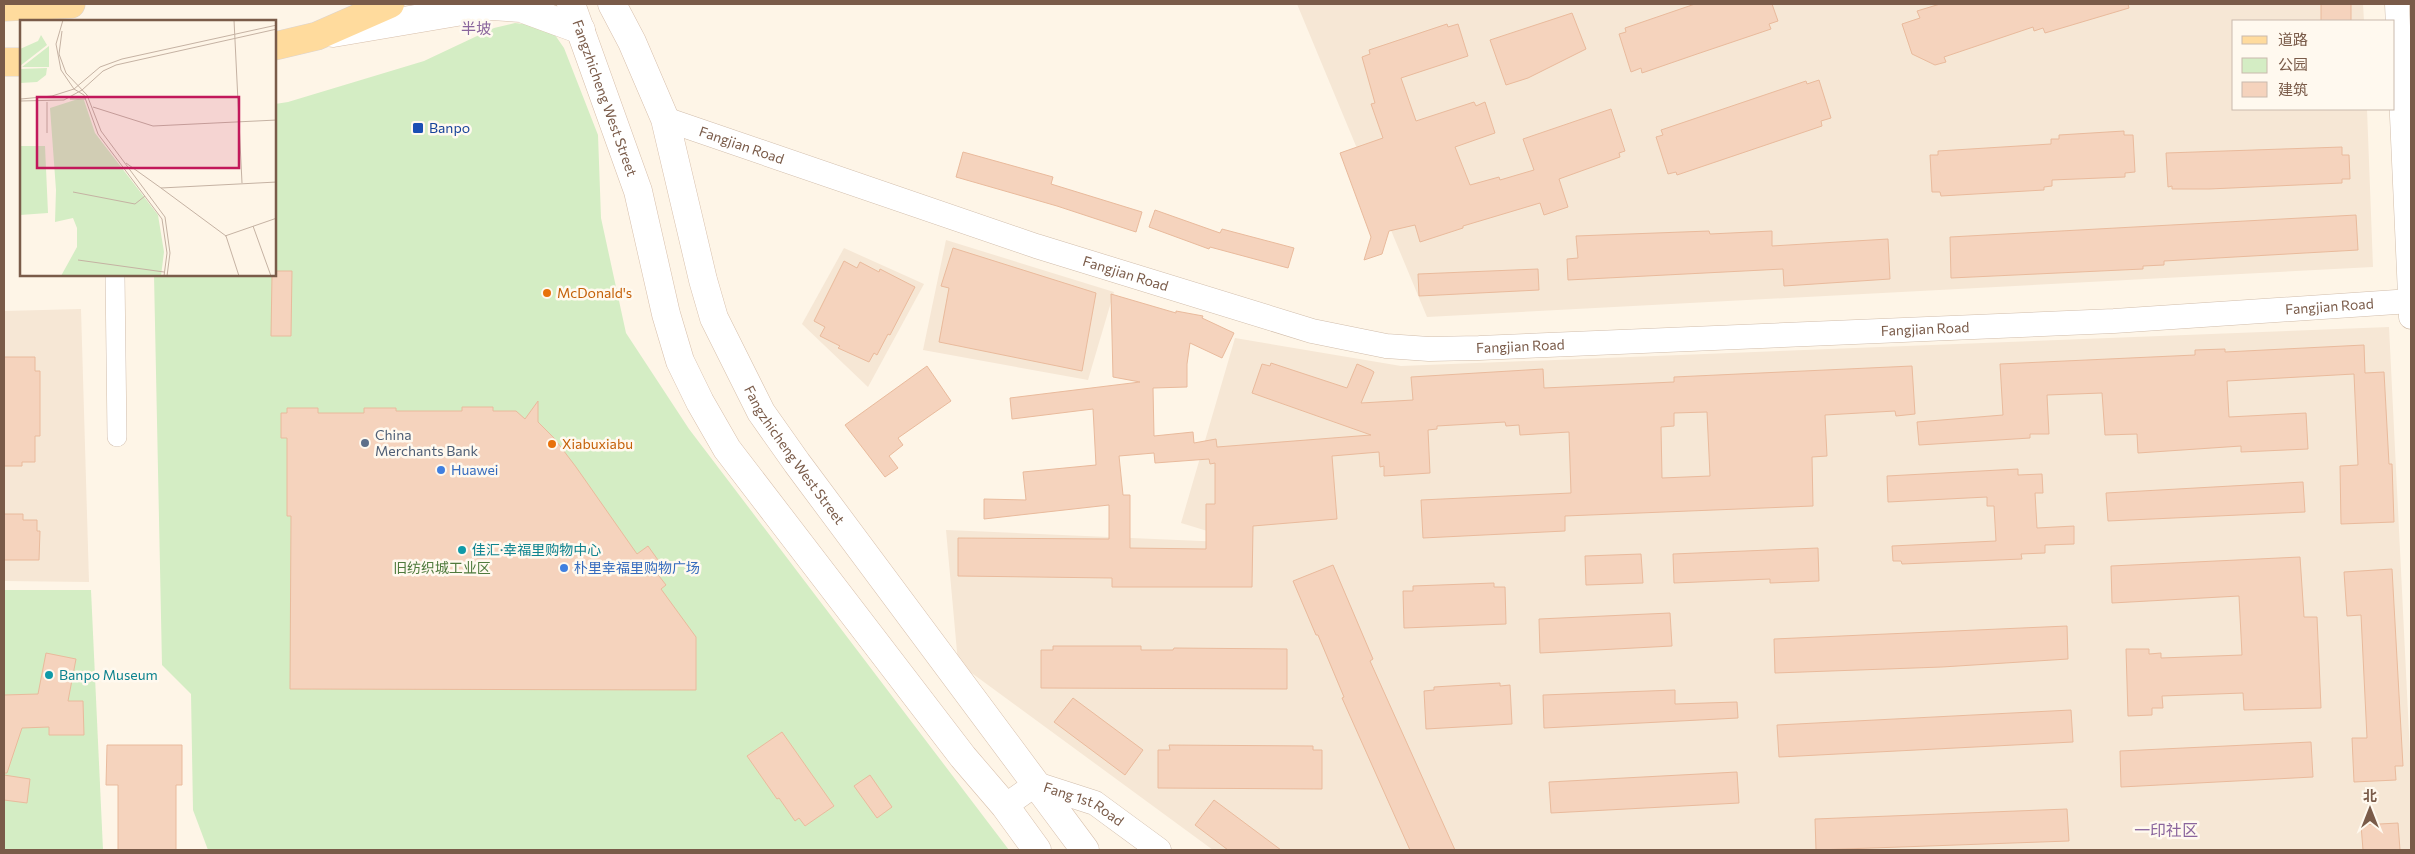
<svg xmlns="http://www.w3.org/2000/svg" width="2415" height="854" font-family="Commissioner,'Noto Sans SC',sans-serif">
<rect width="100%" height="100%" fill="#fef5e7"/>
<!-- residential -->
<g fill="#f6e7d5">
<path d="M 1297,4 L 2363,4 L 2364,21 L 2234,21 L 2234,109 L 2367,109 L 2373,267 L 1427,317 Z"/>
<path d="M 946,240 L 1114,292 L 1088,380 L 923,350 Z"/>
<path d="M 844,248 L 924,284 L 868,387 L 802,324 Z"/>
<path d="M 81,309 L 89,582 L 4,581 L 4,311 Z"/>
<path d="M 2389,327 L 2411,774 L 2411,850 L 1213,850 L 958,663 L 946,530 L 1247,543 L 1181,523 L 1235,338 L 1401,366 Z"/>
</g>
<!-- green -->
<g fill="#d4edc4">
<path d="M 515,23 L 532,25 L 555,35 L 564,48 L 598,135 L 601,218 L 626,333 L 689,429 L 1009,850 L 208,850 L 193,810 L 191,694 L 162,665 L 154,275 L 275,275 L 275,104 L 288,102 L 424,61 L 494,28 Z"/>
<path d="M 4,590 L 91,590 L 103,850 L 4,850 Z"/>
</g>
<!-- building -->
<g fill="#f5d3bd" stroke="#e9ba9c" fill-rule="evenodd">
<path d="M 1695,4 L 1772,4 L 1778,21 L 1769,24 L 1771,29 L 1697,54 L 1642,73 L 1641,68 L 1631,72 L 1619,34 L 1626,32 L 1625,28 Z"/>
<path d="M 1940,4 L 2128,4 L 2129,8 L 2045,33 L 2043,28 L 2034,31 L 2033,27 L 1944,57 L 1946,62 L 1935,65 L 1912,54 L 1902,24 L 1920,18 L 1917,11 Z"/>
<rect x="2321" y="4" width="30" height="17"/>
<path d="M 1572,13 L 1586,49 L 1528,78 L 1506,85 L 1490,40 Z"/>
<path d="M 1447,24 L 1448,27 L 1458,24 L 1468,56 L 1401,78 L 1416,121 L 1474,102 L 1476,106 L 1485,102 L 1495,133 L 1455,147 L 1470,185 L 1499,177 L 1500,180 L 1534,170 L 1523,139 L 1611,109 L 1625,151 L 1619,153 L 1620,157 L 1559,179 L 1568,207 L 1544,215 L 1540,203 L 1463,226 L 1463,228 L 1420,242 L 1415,225 L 1389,231 L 1382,254 L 1364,260 L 1371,237 L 1340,153 L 1383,138 L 1371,104 L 1375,103 L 1362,57 L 1370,54 L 1369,50 Z"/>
<path d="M 1819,80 L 1831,118 L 1821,121 L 1822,126 L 1677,175 L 1676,172 L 1668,174 L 1656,137 L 1663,135 L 1661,130 L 1806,81 L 1807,84 Z"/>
<path d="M 2124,131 L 2124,135 L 2133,135 L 2135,172 L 2125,173 L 2125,177 L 2052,180 L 2052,186 L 2044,187 L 2044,190 L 1941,196 L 1940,192 L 1932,192 L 1930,155 L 1938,155 L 1938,151 L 2051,144 L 2051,139 L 2059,139 L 2059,135 Z"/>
<path d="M 2342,147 L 2342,155 L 2349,155 L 2350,179 L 2342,179 L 2342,183 L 2209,189 L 2172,189 L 2172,186 L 2168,187 L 2166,153 Z"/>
<path d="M 963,152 L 1053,177 L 1051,184 L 1142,212 L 1136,232 L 1057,206 L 956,177 Z"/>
<path d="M 1155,210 L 1220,233 L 1222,229 L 1294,248 L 1288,268 L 1210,247 L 1209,249 L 1149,227 Z"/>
<path d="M 2356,215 L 2358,250 L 2164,261 L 2164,265 L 2143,266 L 2143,269 L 1951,278 L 1950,237 Z"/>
<path d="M 1709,231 L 1710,234 L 1772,231 L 1772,246 L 1888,239 L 1890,279 L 1784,286 L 1783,269 L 1568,280 L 1567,259 L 1578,258 L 1576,236 Z"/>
<path d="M 953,248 L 1096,293 L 1082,371 L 939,342 L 949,288 L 941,286 Z"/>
<path d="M 844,261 L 857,268 L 860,262 L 879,272 L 880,269 L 915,287 L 890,335 L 888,334 L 877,355 L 874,353 L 869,362 L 838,348 L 840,346 L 820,336 L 825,327 L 814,321 Z"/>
<path d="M 1538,269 L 1539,290 L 1419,296 L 1418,274 Z"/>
<path d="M 275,271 L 292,271 L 291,336 L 271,336 L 272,275 L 275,275 Z"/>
<path d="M 1111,294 L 1176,313 L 1176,311 L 1203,316 L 1202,318 L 1234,333 L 1222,358 L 1190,343 L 1187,364 L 1187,387 L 1153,388 L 1154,436 L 1193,432 L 1194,443 L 1216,439 L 1217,447 L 1371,435 L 1252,393 L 1262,364 L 1270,366 L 1271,363 L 1347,388 L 1357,364 L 1371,370 L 1374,372 L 1361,403 L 1413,400 L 1411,377 L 1543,369 L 1544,388 L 1674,382 L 1674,377 L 1912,366 L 1915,414 L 1896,416 L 1895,411 L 1825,415 L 1827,456 L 1812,457 L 1813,506 L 1565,516 L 1565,531 L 1423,538 L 1421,500 L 1571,493 L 1569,432 L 1520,435 L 1519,425 L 1506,426 L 1505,422 L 1437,426 L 1437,429 L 1428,430 L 1430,473 L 1384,476 L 1384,466 L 1380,467 L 1379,452 L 1332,456 L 1337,519 L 1253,526 L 1252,587 L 1112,587 L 1112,578 L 958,576 L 958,538 L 1109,539 L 1109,505 L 984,519 L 984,499 L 1026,500 L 1023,472 L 1096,465 L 1093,409 L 1012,419 L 1010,398 L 1140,382 L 1113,377 ZM 1707,412 L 1710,476 L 1662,478 L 1661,427 L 1674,426 L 1674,413 ZM 1154,453 L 1155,463 L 1209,459 L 1210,464 L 1215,463 L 1215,504 L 1206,504 L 1206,549 L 1130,548 L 1130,495 L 1123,495 L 1119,456 Z"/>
<path d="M 2364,345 L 2365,373 L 2384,372 L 2389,464 L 2392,464 L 2394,522 L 2341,524 L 2340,466 L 2358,465 L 2354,374 L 2227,381 L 2229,417 L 2306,413 L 2308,449 L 2241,452 L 2241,446 L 2138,453 L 2137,434 L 2105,435 L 2102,393 L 2047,395 L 2049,434 L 2030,434 L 2030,438 L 1919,445 L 1917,422 L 2003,415 L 2000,364 L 2195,355 L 2195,350 L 2225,349 L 2225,352 Z"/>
<path d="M 4,357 L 35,357 L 35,371 L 40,371 L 40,436 L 35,436 L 35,462 L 22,462 L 22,466 L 4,466 Z"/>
<path d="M 927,366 L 951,401 L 898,438 L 903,445 L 889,456 L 898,468 L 885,477 L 845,425 Z"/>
<path d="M 538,401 L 538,422 L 554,438 L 576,467 L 637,554 L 648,546 L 663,567 L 656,572 L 666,585 L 661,589 L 696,637 L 696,690 L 290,689 L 291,516 L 287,516 L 287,438 L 281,438 L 281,413 L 287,413 L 287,408 L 318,408 L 318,413 L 364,413 L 364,408 L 396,408 L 396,411 L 462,411 L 462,407 L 493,407 L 493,411 L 516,411 L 525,419 Z"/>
<path d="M 2018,469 L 2018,475 L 2042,474 L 2043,493 L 2035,493 L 2037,528 L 2074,526 L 2074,544 L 2045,545 L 2045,553 L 2021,554 L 2022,559 L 1902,564 L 1901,561 L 1893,561 L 1892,546 L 1996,541 L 1994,506 L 1987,506 L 1987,497 L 1888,502 L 1887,476 Z"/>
<path d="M 2303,482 L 2305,512 L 2108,521 L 2106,493 Z"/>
<path d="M 4,514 L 23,514 L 23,520 L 37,520 L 37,531 L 40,531 L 39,560 L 4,560 Z"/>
<path d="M 1818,548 L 1819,581 L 1770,583 L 1770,579 L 1674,583 L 1673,554 Z"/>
<path d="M 1641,554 L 1643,583 L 1586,585 L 1585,556 Z"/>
<path d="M 2300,557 L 2304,617 L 2317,617 L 2321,708 L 2244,710 L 2243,693 L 2162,696 L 2163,708 L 2152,708 L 2152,715 L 2128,716 L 2126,649 L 2149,649 L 2149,654 L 2161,653 L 2161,658 L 2242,655 L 2239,596 L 2112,603 L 2111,566 Z"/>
<path d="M 1333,565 L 1373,659 L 1370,661 L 1455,850 L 1410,850 L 1342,698 L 1344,697 L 1318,635 L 1316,635 L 1293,581 Z"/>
<path d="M 2392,569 L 2403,766 L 2395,766 L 2396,780 L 2354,782 L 2352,738 L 2367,738 L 2361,615 L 2347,616 L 2344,572 Z"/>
<path d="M 1494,583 L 1494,587 L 1505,587 L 1506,624 L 1404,628 L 1403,591 L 1413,591 L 1413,586 Z"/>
<path d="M 1670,613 L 1672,646 L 1540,653 L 1539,619 Z"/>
<path d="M 2067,626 L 2068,659 L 1942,667 L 1775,673 L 1774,639 Z"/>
<path d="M 1053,646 L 1141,646 L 1141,650 L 1173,650 L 1174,648 L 1287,649 L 1287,689 L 1041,688 L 1041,650 L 1053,650 Z"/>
<path d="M 46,653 L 76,659 L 68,701 L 83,701 L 84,735 L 49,735 L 49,727 L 22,728 L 7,773 L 4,773 L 4,695 L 38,694 Z"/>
<path d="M 1500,683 L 1500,686 L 1510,685 L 1512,724 L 1426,729 L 1424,691 L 1434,690 L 1434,687 Z"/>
<path d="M 1675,690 L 1675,704 L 1737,702 L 1738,718 L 1544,728 L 1543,695 Z"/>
<path d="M 1073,698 L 1143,750 L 1125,775 L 1054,722 Z"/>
<path d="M 2071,710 L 2073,742 L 1779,757 L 1777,725 Z"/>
<path d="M 782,732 L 834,806 L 805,826 L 799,818 L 795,821 L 779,798 L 777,799 L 747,756 Z"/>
<path d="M 2311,742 L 2313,777 L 2121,787 L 2120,751 Z"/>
<path d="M 107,745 L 182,745 L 182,785 L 176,785 L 176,850 L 118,850 L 118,785 L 106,785 Z"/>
<path d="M 1169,745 L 1313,746 L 1313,750 L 1322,750 L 1322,789 L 1158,788 L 1158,750 L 1170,750 Z"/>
<path d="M 1737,772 L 1739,803 L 1551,813 L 1549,782 Z"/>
<path d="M 4,775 L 30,779 L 27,803 L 4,800 Z"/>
<path d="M 870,775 L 892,807 L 877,818 L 854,786 Z"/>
<path d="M 1214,800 L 1281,850 L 1228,850 L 1195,825 Z"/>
<path d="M 2067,809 L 2069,841 L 1816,850 L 1815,819 Z"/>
<path d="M 2398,823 L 2400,850 L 2363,850 L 2361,825 Z"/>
</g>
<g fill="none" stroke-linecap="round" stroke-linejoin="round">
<defs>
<path id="minor" d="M 115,275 L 117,437"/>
<g id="tertiary">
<path d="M 2397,4 L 2411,317"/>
<path id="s1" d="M 665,119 L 1036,246 L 1312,331 L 1386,346 L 1429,349 L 1479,348 L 2114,321 L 2411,301"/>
<path id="s2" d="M 1005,806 L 1036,784 L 1095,803 L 1159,850"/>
</g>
<g id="secondary">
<path id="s3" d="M 571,4 L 638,191 L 666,314 L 680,361 L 700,402 L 727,449 L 963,757 L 1005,806 L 1037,850"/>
<path id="s4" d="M 612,4 L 632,42 L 665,119 L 703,280 L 714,318 L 761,412 L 797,463 L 1085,850"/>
<path d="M 333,33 L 492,6 L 521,8 L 581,30"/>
</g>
<g id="primary">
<path d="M 4,7 L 71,4"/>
<path d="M 275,46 L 317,36 L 390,4"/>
<path d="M 4,62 L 21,62"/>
</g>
</defs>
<!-- minor casing -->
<use href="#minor" stroke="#d1bdab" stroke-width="20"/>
<!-- tertiary casing -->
<use href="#tertiary" stroke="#d1bdab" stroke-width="25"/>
<!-- secondary casing -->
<use href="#secondary" stroke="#d7bfab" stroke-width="29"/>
<!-- primary casing -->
<use href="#primary" stroke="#dcd4d0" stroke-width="29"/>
<!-- minor -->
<use href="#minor" stroke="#fff" stroke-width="19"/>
<!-- tertiary -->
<use href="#tertiary" stroke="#fff" stroke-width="24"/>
<!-- secondary -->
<use href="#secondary" stroke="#fff" stroke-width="28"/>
<!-- primary -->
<use href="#primary" stroke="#ffdb9d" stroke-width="28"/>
</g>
<!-- markers -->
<rect fill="#1a4fb4" stroke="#fff9ef" stroke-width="2" x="412" y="122" width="12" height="12" rx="2.5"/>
<g fill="#e8710a" stroke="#fff9ef" stroke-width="2">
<circle cx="547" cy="293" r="5"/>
<circle cx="552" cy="444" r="5"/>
</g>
<circle fill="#5c6f8a" stroke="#fff9ef" stroke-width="2" cx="365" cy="443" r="5"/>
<g fill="#3f7fe0" stroke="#fff9ef" stroke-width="2">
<circle cx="441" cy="470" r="5"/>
<circle cx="564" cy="568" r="5"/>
</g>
<g fill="#0f9aa8" stroke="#fff9ef" stroke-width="2">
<circle cx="462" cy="550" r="5"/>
<circle cx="49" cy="675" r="5"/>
</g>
<g text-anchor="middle" stroke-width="5" stroke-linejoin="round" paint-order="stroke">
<!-- street labels -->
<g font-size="14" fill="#7a5b49" stroke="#fff9ef">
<text dy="5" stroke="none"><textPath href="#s3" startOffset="100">Fangzhicheng West Street</textPath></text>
<text dy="5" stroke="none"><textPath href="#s1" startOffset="81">Fangjian Road</textPath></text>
<text dy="5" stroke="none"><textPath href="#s1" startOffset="486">Fangjian Road</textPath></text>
<text dy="5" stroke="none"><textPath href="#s1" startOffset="1701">Fangjian Road</textPath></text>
<text dy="5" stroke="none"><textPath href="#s1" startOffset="1296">Fangjian Road</textPath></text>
<text dy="5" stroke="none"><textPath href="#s1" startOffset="891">Fangjian Road</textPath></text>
<text dy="5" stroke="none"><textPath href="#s4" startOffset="491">Fangzhicheng West Street</textPath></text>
<text dy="5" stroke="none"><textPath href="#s2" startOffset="90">Fang 1st Road</textPath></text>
</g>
<!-- transit labels -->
<g font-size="14" fill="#164399" stroke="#fff9ef" text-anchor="start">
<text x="429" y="133">Banpo</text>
</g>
<!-- food labels -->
<g font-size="14" fill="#c56008" stroke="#fff9ef" text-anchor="start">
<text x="557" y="298">McDonald's</text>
<text x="562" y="449">Xiabuxiabu</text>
</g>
<!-- service labels -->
<g font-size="14" fill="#4e5e75" stroke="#fff9ef" text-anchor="start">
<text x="375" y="440">China<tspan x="375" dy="16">Merchants Bank</tspan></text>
</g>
<!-- shop labels -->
<g font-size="14" fill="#366cbe" stroke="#fff9ef" text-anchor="start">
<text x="451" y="475">Huawei</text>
<text x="574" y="573">朴里幸福里购物广场</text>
</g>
<!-- culture labels -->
<g font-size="14" fill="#0d838f" stroke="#fff9ef" text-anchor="start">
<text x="472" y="555">佳汇·幸福里购物中心</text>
<text x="59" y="680">Banpo Museum</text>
</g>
<!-- park labels -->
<g font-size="14" fill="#4f7a3d" stroke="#fff9ef">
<text x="442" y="573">旧纺织城工业区</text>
</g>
<!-- neighbourhood labels -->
<g font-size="15" fill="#8a659d" stroke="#fff9ef">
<text x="476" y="34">半坡</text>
</g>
<!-- quarter labels -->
<g font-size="16" fill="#8a659d" stroke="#fff9ef">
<text x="2166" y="836">一印社区</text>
</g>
</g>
<!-- overview -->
<g transform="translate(20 20)">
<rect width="256" height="256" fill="#fef5e7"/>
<path d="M 21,15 L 27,25 L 0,46 L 0,29 L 18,21 ZM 29,26 L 29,47 L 2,47 ZM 27,48 L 26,55 L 17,62 L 0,63 L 0,49 ZM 58,79 L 64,80 L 75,113 L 138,195 L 144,232 L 141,256 L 41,256 L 57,227 L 57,208 L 53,198 L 35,202 L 36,170 L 30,88 ZM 0,126 L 25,126 L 28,193 L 0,195 Z" fill="#d4edc4"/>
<path fill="none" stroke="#c5b2a3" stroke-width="1" d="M 43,0 L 36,24 L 41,50 L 54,69 L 64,75 L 78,114 L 142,199 L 147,233 L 144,256M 214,0 L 222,163M 42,11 L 39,34 L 46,53 L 67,75 L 81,111 L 145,197 L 150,233 L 147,256M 1,79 L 32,76 L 54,69 L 80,47 L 102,39 L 257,5M 50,79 L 66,79M 0,81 L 44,80 L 62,70 L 83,51 L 96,45 L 257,9M 27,82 L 27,113M 73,87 L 133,106 L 257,100M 106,143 L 141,168 L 257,162M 141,168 L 206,216 L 219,256M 53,172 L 115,184 L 125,176M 233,206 L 251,256M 205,216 L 257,198M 58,240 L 144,252"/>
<path fill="#c2185b" fill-opacity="0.15" stroke="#c2185b" stroke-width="2.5" d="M 17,77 L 219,77 L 219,148 L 17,148 Z"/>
<rect width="256" height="256" fill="none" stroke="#7a5b49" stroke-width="2.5"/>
</g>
<!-- border -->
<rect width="2415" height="854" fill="none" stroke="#7a5b49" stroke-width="10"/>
<!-- legend -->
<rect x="2232" y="20" width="162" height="90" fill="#fff9ef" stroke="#cabaad"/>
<rect x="2242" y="36" width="25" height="8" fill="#ffdb9d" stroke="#cabaad"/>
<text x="2278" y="45" font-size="15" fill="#7a5b49">道路</text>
<rect x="2242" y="58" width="25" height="15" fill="#d4edc4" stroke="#cabaad"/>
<text x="2278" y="70" font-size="15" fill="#7a5b49">公园</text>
<rect x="2242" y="82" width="25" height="15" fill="#f5d3bd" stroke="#cabaad"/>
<text x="2278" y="95" font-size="15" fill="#7a5b49">建筑</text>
<!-- north arrow -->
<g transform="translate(2370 809)" stroke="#fff9ef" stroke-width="4" paint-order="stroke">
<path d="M0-4L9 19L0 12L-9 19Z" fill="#7a5b49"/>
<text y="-8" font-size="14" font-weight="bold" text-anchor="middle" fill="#7a5b49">北</text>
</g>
</svg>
